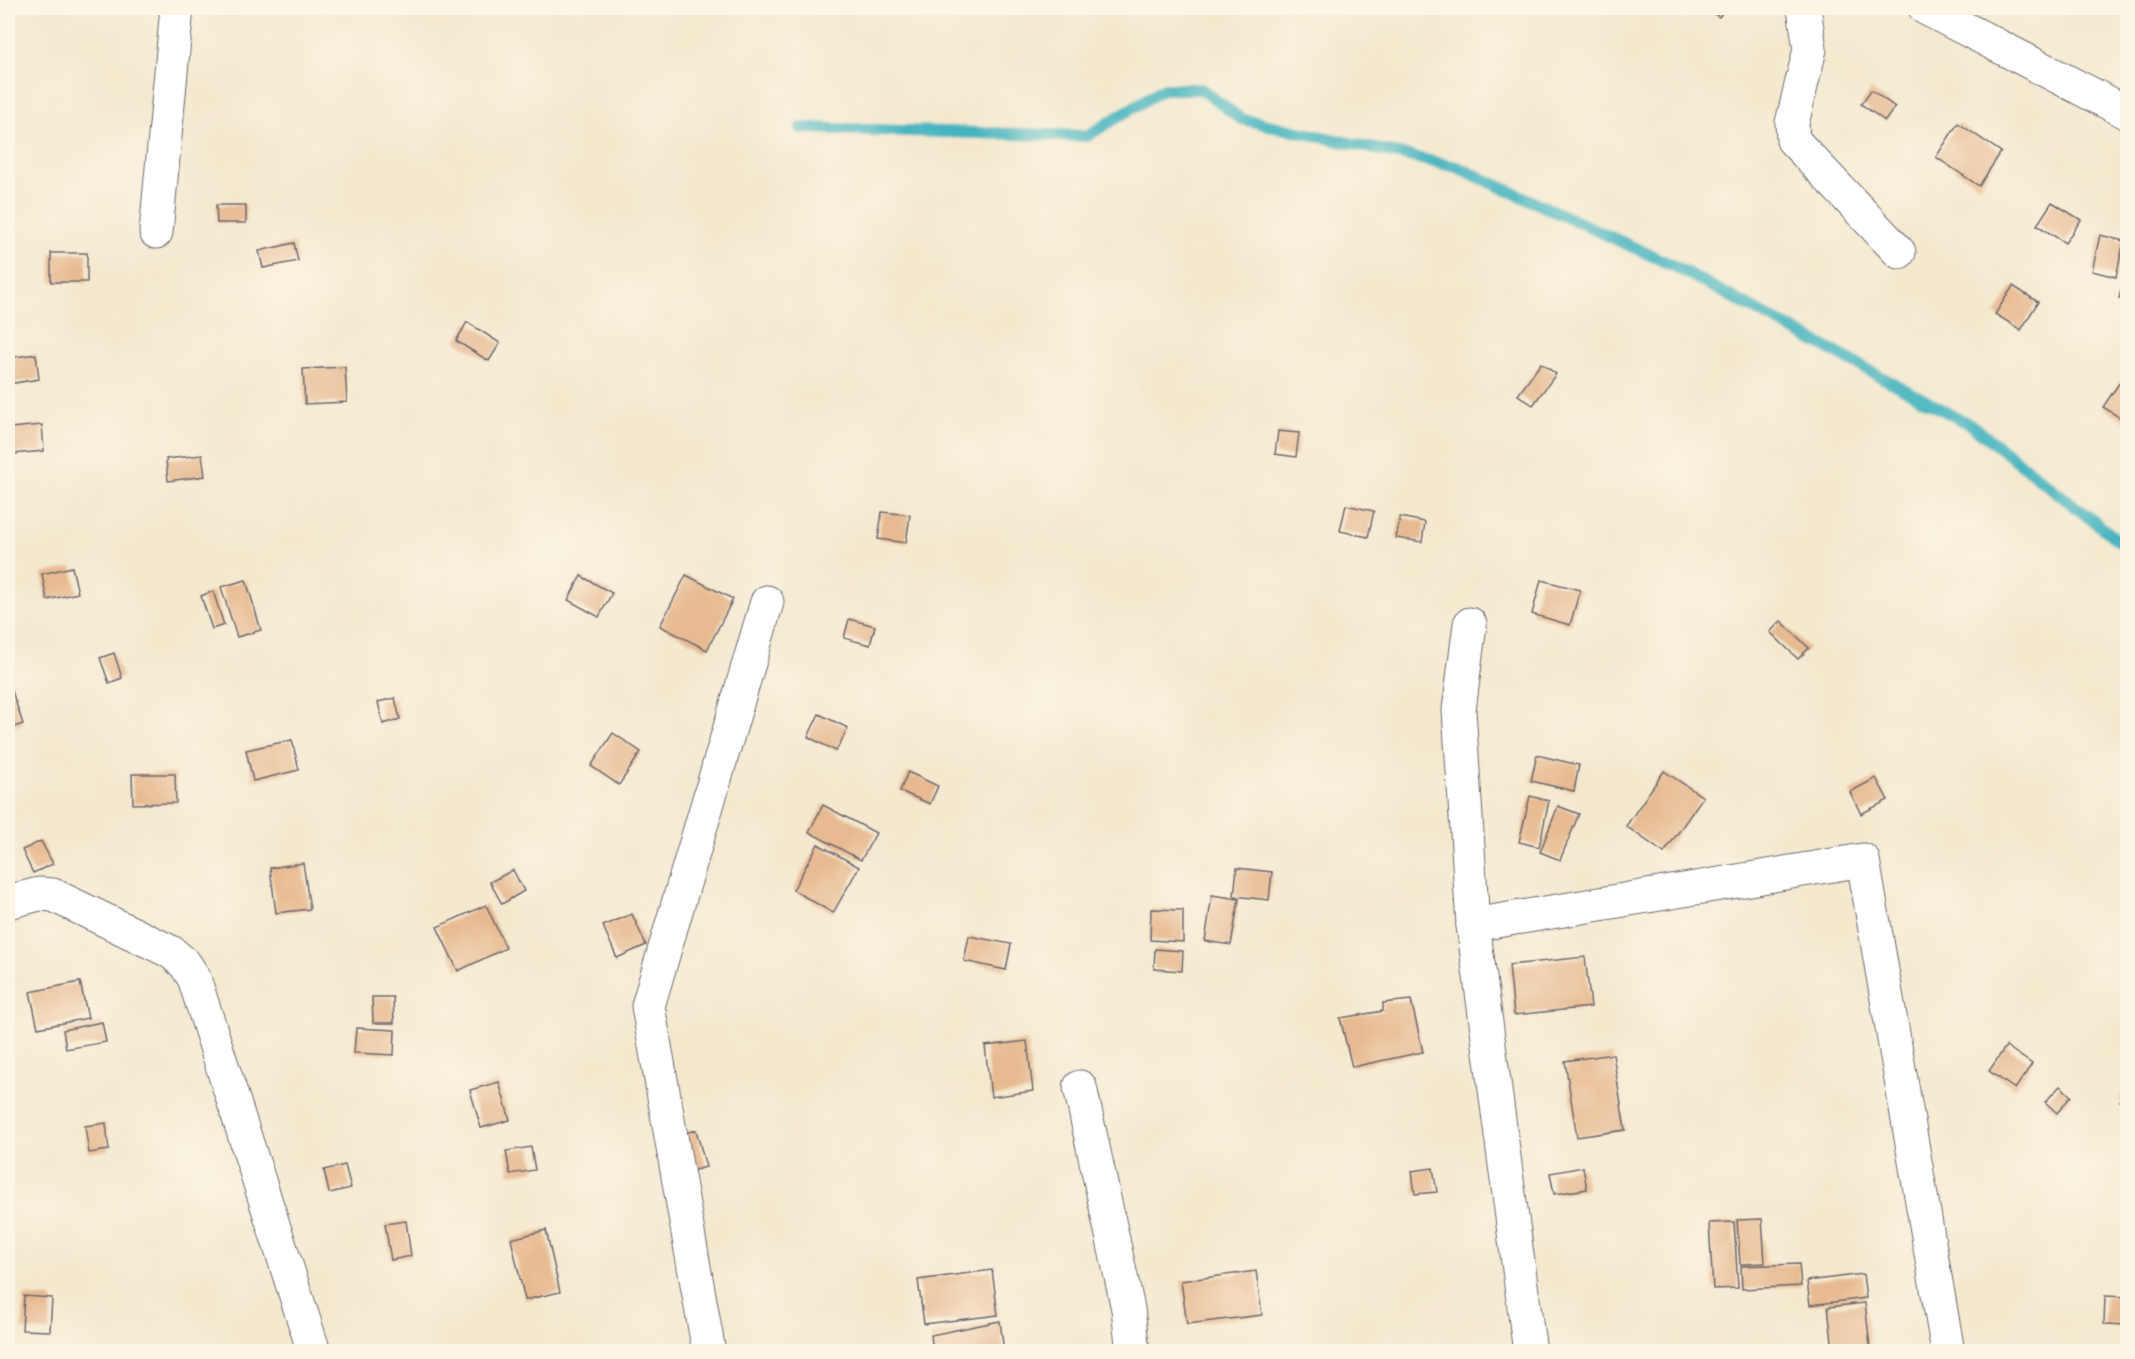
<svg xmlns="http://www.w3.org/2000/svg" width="2135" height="1359" font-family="'Shantell Sans',sans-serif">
<rect width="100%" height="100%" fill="#fcf5e5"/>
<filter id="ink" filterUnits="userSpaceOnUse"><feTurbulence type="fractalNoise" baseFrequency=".0167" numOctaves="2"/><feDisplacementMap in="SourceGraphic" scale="12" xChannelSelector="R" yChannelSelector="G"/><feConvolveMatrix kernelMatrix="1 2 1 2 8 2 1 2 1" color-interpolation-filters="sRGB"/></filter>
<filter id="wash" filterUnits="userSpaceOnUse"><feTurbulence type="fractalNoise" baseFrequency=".008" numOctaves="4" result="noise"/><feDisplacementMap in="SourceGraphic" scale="24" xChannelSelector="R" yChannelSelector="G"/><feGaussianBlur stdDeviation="1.35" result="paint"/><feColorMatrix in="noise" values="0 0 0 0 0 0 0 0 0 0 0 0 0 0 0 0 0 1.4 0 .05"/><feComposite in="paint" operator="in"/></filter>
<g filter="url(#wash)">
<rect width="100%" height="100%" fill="#f4e9cf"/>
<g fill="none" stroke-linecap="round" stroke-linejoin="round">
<!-- stream -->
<path stroke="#45b4bf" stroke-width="12" d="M 801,128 L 1087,136 L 1163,89 L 1201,89 L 1241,119 L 1457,167 L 1670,264 L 1971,425 L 2128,548"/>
</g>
<g id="blocks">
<!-- building -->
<g fill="#e7ba91">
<path d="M 1706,8 L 1726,8 L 1719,17 Z"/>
<path d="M 1871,90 L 1895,107 L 1885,121 L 1861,104 Z"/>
<path d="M 1958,123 L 2001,152 L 1979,186 L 1936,157 Z"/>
<path d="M 2052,202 L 2081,220 L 2065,243 L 2037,225 Z"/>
<path d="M 216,205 L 246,205 L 246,223 L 217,223 Z"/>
<path d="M 2100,235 L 2124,241 L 2116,277 L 2092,271 Z"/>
<path d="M 294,243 L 298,261 L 263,268 L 259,251 Z"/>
<rect x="51" y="253" width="36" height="29"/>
<path d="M 2127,269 L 2128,269 L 2128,301 L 2119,298 Z"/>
<path d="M 2013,286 L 2038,302 L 2021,330 L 1995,314 Z"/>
<path d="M 467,322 L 500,343 L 489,361 L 456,341 Z"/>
<path d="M 36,354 L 39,379 L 8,384 L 8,358 Z"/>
<path d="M 1541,363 L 1556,374 L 1533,405 L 1518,395 Z"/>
<path d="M 345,367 L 347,402 L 305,404 L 303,369 Z"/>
<path d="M 2128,370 L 2128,423 L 2103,407 Z"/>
<path d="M 42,425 L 44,451 L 13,454 L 10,428 Z"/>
<path d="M 1278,431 L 1299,433 L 1296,457 L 1275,454 Z"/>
<path d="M 202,455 L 205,476 L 168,481 L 166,459 Z"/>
<path d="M 1346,505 L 1374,511 L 1368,537 L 1340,531 Z"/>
<path d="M 882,512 L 910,515 L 906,543 L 878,539 Z"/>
<path d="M 1400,517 L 1425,522 L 1422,542 L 1396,538 Z"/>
<path d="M 72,567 L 78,593 L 47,600 L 42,574 Z"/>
<path d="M 686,575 L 733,599 L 707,650 L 660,626 Z"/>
<path d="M 581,576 L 612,593 L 599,617 L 568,600 Z"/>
<path d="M 246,580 L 261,630 L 237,637 L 221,587 Z"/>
<path d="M 1541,580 L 1580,590 L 1570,625 L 1532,614 Z"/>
<path d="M 213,591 L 224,625 L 212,629 L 201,596 Z"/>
<path d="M 849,619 L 875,626 L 870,645 L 844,638 Z"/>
<path d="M 1781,621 L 1809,648 L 1798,659 L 1770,632 Z"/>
<path d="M 114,653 L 122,678 L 109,683 L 100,658 Z"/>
<path d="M 11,688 L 23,724 L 8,729 L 8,689 Z"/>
<path d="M 395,698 L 400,719 L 383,724 L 378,702 Z"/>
<path d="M 819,714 L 848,728 L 836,751 L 808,737 Z"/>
<path d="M 613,733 L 641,752 L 619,785 L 591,766 Z"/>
<path d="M 292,740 L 299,770 L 253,781 L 246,750 Z"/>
<path d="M 1537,755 L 1579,765 L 1574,791 L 1531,781 Z"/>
<path d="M 1664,771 L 1703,797 L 1664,853 L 1626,826 Z"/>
<path d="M 908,772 L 938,786 L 930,804 L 900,791 Z"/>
<path d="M 132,774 L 175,774 L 176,803 L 133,804 Z"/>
<path d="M 1876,778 L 1888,800 L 1861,814 L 1850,792 Z"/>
<path d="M 1530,796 L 1549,801 L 1539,847 L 1519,842 Z"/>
<path d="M 823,805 L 876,833 L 861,860 L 809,832 Z"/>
<path d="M 1558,806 L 1579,814 L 1560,860 L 1540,852 Z"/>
<path d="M 41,841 L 53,864 L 33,873 L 22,850 Z"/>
<path d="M 818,844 L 859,867 L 833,913 L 793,890 Z"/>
<path d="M 303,863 L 310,909 L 276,913 L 270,868 Z"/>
<path d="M 1237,868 L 1272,872 L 1269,900 L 1234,896 Z"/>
<path d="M 513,870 L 524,891 L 502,904 L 490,882 Z"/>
<path d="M 1212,895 L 1239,899 L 1231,945 L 1205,941 Z"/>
<path d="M 486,905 L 506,948 L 458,971 L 437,927 Z"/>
<path d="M 1151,909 L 1183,910 L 1183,942 L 1150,940 Z"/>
<path d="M 632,914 L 646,945 L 617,958 L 603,926 Z"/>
<path d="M 969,936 L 1011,944 L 1006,970 L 964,961 Z"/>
<path d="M 1155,949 L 1183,951 L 1182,971 L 1154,969 Z"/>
<path d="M 1585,957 L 1591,1007 L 1514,1015 L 1509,965 Z"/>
<path d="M 80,982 L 88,1018 L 38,1028 L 30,992 Z"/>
<path d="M 372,997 L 393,997 L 394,1023 L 373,1023 Z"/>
<path d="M 1411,1000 L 1423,1052 L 1352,1067 L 1340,1018 L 1383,1011 L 1383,1003 Z"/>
<path d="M 102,1022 L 106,1042 L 66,1049 L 63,1030 Z"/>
<path d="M 356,1028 L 395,1030 L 394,1055 L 354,1053 Z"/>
<path d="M 1027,1041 L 1033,1091 L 991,1097 L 985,1046 Z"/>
<path d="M 2006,1046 L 2032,1064 L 2015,1089 L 1989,1071 Z"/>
<path d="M 1613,1054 L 1625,1130 L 1577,1137 L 1565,1061 Z"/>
<path d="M 2127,1079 L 2128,1079 L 2128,1103 L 2120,1101 Z"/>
<path d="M 499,1082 L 510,1120 L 481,1128 L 470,1090 Z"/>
<path d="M 2060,1086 L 2071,1096 L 2057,1113 L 2045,1102 Z"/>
<path d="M 106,1123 L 109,1150 L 89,1153 L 85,1126 Z"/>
<path d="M 696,1130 L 706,1167 L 691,1171 L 681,1134 Z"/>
<path d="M 531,1147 L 535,1170 L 510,1174 L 506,1151 Z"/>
<path d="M 345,1165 L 351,1188 L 329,1193 L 324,1170 Z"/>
<path d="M 1583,1167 L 1587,1189 L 1554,1194 L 1550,1173 Z"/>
<path d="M 1433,1168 L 1437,1192 L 1415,1194 L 1412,1171 Z"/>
<path d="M 1762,1219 L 1765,1263 L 1740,1264 L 1737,1220 Z"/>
<path d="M 406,1221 L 411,1256 L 391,1260 L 385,1224 Z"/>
<path d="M 1734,1222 L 1738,1288 L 1713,1289 L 1709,1223 Z"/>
<path d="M 546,1230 L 560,1292 L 525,1300 L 511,1239 Z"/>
<path d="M 1799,1264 L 1801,1286 L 1742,1289 L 1741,1266 Z"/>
<path d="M 992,1270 L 998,1315 L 924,1324 L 918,1280 Z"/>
<path d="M 1256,1271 L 1262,1315 L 1187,1324 L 1181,1281 Z"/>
<path d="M 1863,1274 L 1866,1298 L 1810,1305 L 1807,1281 Z"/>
<path d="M 24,1296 L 52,1298 L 50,1331 L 22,1330 Z"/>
<path d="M 2105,1296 L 2128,1297 L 2128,1325 L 2104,1324 Z"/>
<path d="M 1865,1303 L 1870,1346 L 1833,1350 L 1828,1307 Z"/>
<path d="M 1000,1321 L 1004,1352 L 933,1352 L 931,1335 Z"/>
<path d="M 177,1347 L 178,1352 L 156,1352 L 156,1350 Z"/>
</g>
</g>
</g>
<g filter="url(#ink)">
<use href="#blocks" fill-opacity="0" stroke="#6c686f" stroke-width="1.5"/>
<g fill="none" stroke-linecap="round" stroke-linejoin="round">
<defs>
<g id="street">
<path d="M 1804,8 L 1810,49 L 1792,123 L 1793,140 L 1899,252"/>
<path d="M 1925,8 L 2128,113"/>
<path d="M 156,232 L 177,8"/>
<path d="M 1470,624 L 1459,710 L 1473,925 L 1530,1352"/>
<path d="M 8,902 L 39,894 L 53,895 L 171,952 L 185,964 L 194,978 L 314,1352"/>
<path d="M 1473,925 L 1863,860 L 1948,1352"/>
<path d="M 1080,1087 L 1128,1309 L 1133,1352"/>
<path d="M 709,1352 L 648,1006 L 767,602"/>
</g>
</defs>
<!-- street casing -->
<use href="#street" stroke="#6c686f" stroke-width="35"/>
<!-- street -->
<use href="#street" stroke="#fff" stroke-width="33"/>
</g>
</g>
<!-- margin -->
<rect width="2135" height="1359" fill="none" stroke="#fcf5e5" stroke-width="30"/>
</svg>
